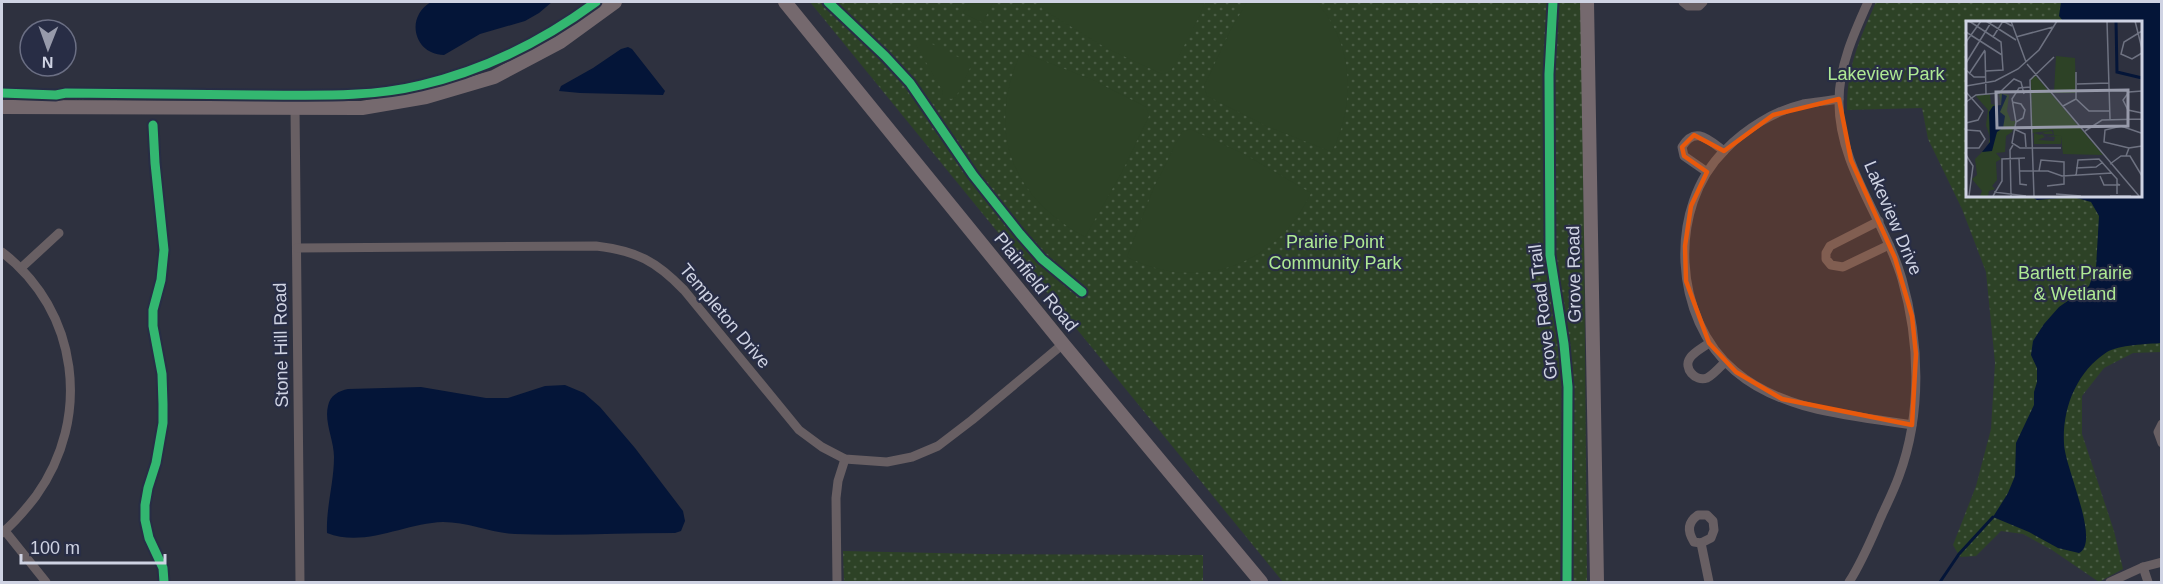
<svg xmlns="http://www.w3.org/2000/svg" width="2163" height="584" font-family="Helvetica,sans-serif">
<defs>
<pattern id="grass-tufts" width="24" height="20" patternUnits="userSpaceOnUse" patternTransform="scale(1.5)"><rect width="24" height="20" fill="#2d4226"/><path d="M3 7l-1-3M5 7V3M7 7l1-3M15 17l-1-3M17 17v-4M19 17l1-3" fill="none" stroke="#4a5c45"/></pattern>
<pattern id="park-dots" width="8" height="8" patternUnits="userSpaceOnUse" patternTransform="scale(1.5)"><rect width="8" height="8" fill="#2d4226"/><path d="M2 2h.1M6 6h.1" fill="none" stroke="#4a5c45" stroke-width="1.8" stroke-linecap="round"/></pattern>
</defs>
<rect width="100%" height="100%" fill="#2e313f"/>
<!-- grass -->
<path fill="url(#grass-tufts)" d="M 2,95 L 287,97 L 282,101 L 2,99 Z"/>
<!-- park -->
<g fill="url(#park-dots)" fill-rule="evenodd">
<path d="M 810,2 L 1582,2 L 1587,582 L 1283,582 Z"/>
<path d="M 1876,2 L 2161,2 L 2161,352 L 2133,353 L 2104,368 L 2082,396 L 2082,434 L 2114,531 L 2123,569 L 2099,582 L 2052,550 L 2023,534 L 2001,531 L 1976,556 L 1960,557 L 1953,545 L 1976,486 L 1991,429 L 1995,363 L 1986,272 L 1962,209 L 1928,139 L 1922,108 L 1847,110 C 1847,66 1859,41 1876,2 ZM 1968,22 L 2140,22 L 2140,195 L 1968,195 Z"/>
<path d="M 843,551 L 983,554 L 1203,555 L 1203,582 L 844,582 Z"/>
</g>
<!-- pitch -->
<g fill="#2d4226">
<path d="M 969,2 L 993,2 L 983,23 L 963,13 Z"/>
<path d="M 1045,2 L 1205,2 L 1199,17 L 1171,71 L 1162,74 L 1106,48 L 1042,9 Z"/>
<path d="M 1247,2 L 1316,2 C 1354,43 1356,103 1332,152 L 1266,126 L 1207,96 L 1204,86 L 1230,31 Z"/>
<path d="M 920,38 L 970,63 L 971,66 L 956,97 L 951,99 L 943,95 L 942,90 L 915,43 Z"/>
<path d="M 1021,52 L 1093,80 L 1146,107 L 1149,116 L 1122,172 L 1085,237 C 1010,196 986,130 1021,52 Z"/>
<path d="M 1190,129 L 1246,155 L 1311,193 C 1276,266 1199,293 1127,257 L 1154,187 L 1182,132 Z"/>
</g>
<!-- water -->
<g fill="#041538">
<path d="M 431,2 L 552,2 L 539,13 L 525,21 L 480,34 L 444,55 C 415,55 404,18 431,2 Z"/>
<path d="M 2061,2 L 2162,2 L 2161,343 C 2148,344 2118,345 2107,352 C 2076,372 2062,409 2064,444 C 2065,468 2101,542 2079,553 L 2058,548 L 2029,532 L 1993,517 L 2008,493 L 2015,476 L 2016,443 L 2034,405 L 2034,392 L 2037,382 L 2037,368 L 2031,355 L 2033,341 L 2044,324 L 2059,307 L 2089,286 L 2096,268 L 2099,216 L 2091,202 L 2073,197 L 2037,200 L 2029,195 L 2140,195 L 2140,22 L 2064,22 L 2059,16 Z"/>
<path d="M 628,47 L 632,49 L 665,91 L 663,95 L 580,93 L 559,91 L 561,86 L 593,68 L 621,49 Z"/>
<path d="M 565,385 L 584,393 L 600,407 L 635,448 L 683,511 L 685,521 L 681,531 L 675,533 C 622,533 568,536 515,534 C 491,533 468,522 443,522 C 405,523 365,548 327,533 C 326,507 334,483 334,457 C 334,440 324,422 328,406 C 330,395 339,391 348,389 L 421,387 L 486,398 L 508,398 L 545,386 Z"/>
</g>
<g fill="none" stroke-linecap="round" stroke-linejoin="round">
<!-- stream -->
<path stroke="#041538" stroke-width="3" d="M 1940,582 L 1959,554 L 1993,517"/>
<!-- street -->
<g stroke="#685f63" stroke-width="9">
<path d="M 1683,2 L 1688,6 L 1699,6 L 1703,2"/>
<path d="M 1839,99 C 1827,101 1814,102 1803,104 C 1774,111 1745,129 1725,150 C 1667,207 1673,319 1735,371 C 1783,412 1853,415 1912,425"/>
<path d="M 295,108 L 300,582"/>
<path d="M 1707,172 L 1684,156 L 1682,147 C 1695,125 1709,140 1724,151"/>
<path d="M 1879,221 L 1830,246 L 1826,253 L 1826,259 L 1831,265 L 1843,267 L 1889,245"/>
<path d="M 297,248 L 596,246 C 637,251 656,261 684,290 L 799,430 L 822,447 L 845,459 L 887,462 L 912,457 L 938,446 L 972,420 L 1063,344"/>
<path d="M 2,252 C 79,311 92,418 36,496 C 26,509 14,523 2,533"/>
<path d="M 21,268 L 59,233"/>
<path d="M 1709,343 C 1704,347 1694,352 1690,358 C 1683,368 1695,382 1707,378 C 1713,375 1720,367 1725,362"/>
<path d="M 2162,424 L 2158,432 L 2162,443"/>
<path d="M 1698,515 L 1707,515 L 1713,521 L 1714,530 L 1711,538 L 1701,543 L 1694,542 C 1687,531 1688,522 1698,515 Z"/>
<path d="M 5,531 L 46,582"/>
<path d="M 1701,543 L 1709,582"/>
<path d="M 2143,567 L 2148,582"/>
<path d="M 837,582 L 836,498 L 838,481 L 845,459"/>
<path d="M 1849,582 C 1862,562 1871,540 1881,517 C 1887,504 1894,490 1899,476 C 1922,414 1920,342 1902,279 C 1885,220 1838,165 1839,101 C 1839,66 1854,33 1868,2"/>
<path d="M 2110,582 L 2143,567 L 2162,562"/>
</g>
<!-- secondary -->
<g stroke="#75696e" stroke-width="14">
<path d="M 785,2 L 1063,344 L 1261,582"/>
<path d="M 1587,2 L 1597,582"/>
<path d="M 2,107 L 362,108 L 426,97 L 494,77 L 560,42 L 615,2"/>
</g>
<defs>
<g id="cycleway">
<path d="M 828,2 L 885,56 L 910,83 L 973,175 L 1020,234 L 1042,259 L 1082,292"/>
<path d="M 1553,2 L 1549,74 L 1550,255 L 1564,344 L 1568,387 L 1567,582"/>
<path d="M 2,93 L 56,95 L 66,93 C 130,94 194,94 258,95 C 312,95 368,98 421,85 C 486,70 543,41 596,2"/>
<path d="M 153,125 L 155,163 L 164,250 L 161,280 L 153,310 L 153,326 L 162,374 L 163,404 L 163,423 L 156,463 L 148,488 L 145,505 L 145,520 L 149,538 L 163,568 L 164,582"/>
</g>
</defs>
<!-- cycleway casing -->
<use href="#cycleway" stroke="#282d45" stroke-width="13"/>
<!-- cycleway -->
<use href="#cycleway" stroke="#33b770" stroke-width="9"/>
</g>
<!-- marked area -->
<path fill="#e8590c" fill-opacity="0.2" stroke="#e8590c" stroke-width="4.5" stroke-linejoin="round" d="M 1839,99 L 1851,160 L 1895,258 L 1912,316 L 1916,354 L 1912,425 L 1782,399 L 1736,372 L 1709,343 L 1686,281 L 1685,246 L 1691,206 L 1707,172 L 1684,156 L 1682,147 L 1694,135 L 1724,151 L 1773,115 Z"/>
<g text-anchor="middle" stroke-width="4.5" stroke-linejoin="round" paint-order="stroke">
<!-- park labels -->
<g font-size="18" fill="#aee994" stroke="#282d45">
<text x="1886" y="80">Lakeview Park</text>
<text x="1335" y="248">Prairie Point<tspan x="1335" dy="21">Community Park</tspan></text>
<text x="2075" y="279">Bartlett Prairie<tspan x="2075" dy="21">&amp; Wetland</tspan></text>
</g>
<!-- street labels -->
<g font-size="18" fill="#cfd3e3" stroke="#282d45">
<text transform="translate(1893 218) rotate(67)" y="6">Lakeview Drive</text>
<text transform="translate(1574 274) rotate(-91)" y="6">Grove Road</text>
<text transform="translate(1036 282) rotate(51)" y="6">Plainfield Road</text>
<text transform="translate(1543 312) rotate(-97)" y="6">Grove Road Trail</text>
<text transform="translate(725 316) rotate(50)" y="6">Templeton Drive</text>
<text transform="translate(281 345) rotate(-91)" y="6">Stone Hill Road</text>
</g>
</g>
<!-- overview -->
<g transform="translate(1966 21)">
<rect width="176" height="176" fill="#2e313f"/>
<path d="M 86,110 L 87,113 L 76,113 L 79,116 L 72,119 L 88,120 L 89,116 L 80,115 L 95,114 L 95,123 L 68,123 L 68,112 L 74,114 L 79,112 L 75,111 Z" fill="#2d4226"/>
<path d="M 90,35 L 109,37 L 110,72 L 88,72 ZM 69,54 L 137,134 L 97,133 L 95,115 L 88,114 L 87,109 L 66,112 L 65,58 ZM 33,72 L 43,74 L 41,90 L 45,100 L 50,100 L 46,111 L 40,115 L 39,131 L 30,132 L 35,138 L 30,141 L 31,159 L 26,165 L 29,168 L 23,170 L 22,175 L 14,175 L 16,170 L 6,158 L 11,154 L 9,138 L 22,125 L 24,116 L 20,104 L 22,89 L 9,74 L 24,73 L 25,83 L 32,85 L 35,83 Z" fill="#2d4226"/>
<path d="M 36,73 L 41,75 L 34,91 L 39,95 L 37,107 L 31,111 L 26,130 L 16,131 L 24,121 L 23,91 L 27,85 L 35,84 Z" fill="#041538"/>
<path fill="none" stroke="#041538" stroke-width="3" d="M 150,0 L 151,51 L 176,57"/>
<path fill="none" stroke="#6e7281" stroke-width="1.5" d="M 3,0 L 35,21 L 37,49 L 20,50M 20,0 L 50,19M 45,0 L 60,41M 141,0 L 144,98M 169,0 L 176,28M 176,10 L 158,21 L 155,33 L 166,38 L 176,32M 0,11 L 36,34M 27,16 L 37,0 L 46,5M 50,16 L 87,6M 0,21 L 15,0M 19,30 L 20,73M 0,42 L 26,0M 61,43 L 173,175M 0,49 L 8,56 L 20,56M 110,51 L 110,78M 3,53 L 19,29M 111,63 L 143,62M 0,65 L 29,60 L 52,48 L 73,29 L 91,0M 64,66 L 53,67 L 46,78 L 50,101 L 46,122 L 54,127 L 95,127M 176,70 L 163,71 L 157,79 L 162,89 L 176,92M 0,71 L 17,90 L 12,99 L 0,102M 0,81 L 10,74 L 33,72 L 48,58 L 55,61 L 58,73M 46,81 L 55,83 L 59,89 L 57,97 L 50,101M 97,85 L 110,78 L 123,90 L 144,90M 176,87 L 176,115M 0,104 L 0,134 L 7,145 L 3,175M 48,108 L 59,113 L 60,126M 119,110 L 136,99 L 176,98M 0,127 L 13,127 L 19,118 L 14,110 L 1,109M 163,127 L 138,121 L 139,109 L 155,105 L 175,112M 160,135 L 163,127 L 176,125M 53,137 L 54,163 L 61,164M 144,143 L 155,135 L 164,135 L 176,155M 110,147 L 130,146 L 137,141M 54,150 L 82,150 L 96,155 L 146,152M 73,150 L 75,139 L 98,141 L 98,163 L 81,165M 110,155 L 112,139 L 133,138 L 151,158 L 151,173M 134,155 L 138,164 L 154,164 L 151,163M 28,171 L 60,175M 90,173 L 115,175M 27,175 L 36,160 L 36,138 L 59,137M 45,175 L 44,129 L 47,124M 68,175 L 64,59 L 88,36M 144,175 L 165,175"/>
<path fill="#979aaa" fill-opacity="0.15" stroke="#979aaa" stroke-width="3" d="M 162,69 L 162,105 L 31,107 L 30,71 Z"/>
<rect width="176" height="176" fill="none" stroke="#cfd3e3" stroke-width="3"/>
</g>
<!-- border -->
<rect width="2163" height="584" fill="none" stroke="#cfd3e3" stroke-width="6"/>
<!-- north arrow -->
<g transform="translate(48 48) rotate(181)"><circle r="28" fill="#282d45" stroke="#6b6f84" stroke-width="1.5"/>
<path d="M0-4.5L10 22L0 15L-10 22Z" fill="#979aaa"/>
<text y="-9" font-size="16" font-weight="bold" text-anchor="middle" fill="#cfd3e3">N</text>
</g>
<!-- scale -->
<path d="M21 554v9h144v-9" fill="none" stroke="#cfd3e3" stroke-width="3"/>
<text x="30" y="554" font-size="18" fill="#cfd3e3" stroke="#282d45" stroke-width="4.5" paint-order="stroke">100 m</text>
</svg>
